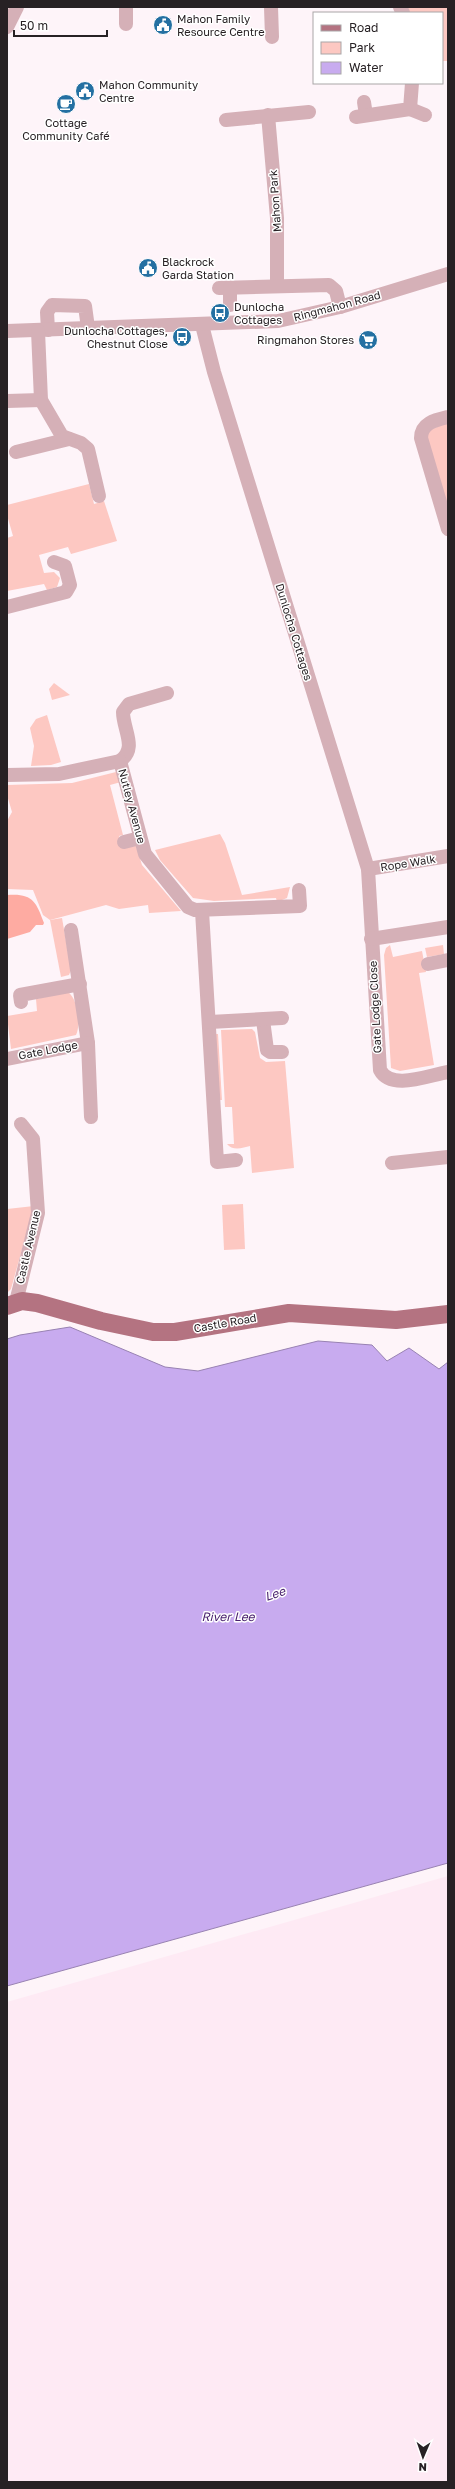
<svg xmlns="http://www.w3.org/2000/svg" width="455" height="2489" font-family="'Golos Text',sans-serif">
<rect width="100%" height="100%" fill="#fef4f9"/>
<!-- built -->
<path fill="#feeaf4" d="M 448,1876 L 448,2482 L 7,2482 L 7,2002 Z"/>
<!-- green -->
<g fill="#fdc8c2">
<path d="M 405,7 L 448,7 L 448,61 L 442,61 L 442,13 L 408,13 Z"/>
<path d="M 448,422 L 448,512 L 428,449 L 428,431 Z"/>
<path d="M 89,484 L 94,504 L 104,501 L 117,541 L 71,554 L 68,547 L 39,555 L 44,573 L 54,572 L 60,578 L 57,587 L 47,590 L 44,584 L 7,591 L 7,538 L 13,536 L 7,515 L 7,505 Z"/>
<path d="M 54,683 L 70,695 L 52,700 L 49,689 Z"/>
<path d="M 47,715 L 61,762 L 51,765 L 31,766 L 34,746 L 30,728 L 36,719 Z"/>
<path d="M 116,772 L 121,782 L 110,785 L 123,835 L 119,836 L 122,847 L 136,846 L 142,865 L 181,911 L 149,913 L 148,905 L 119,909 L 106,905 L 50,920 L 43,915 L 33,890 L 7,889 L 7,821 L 12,812 L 7,795 L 7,785 L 72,783 Z"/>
<path d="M 220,834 L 225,843 L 242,895 L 290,887 L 287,898 L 277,902 L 276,898 L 214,901 L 193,898 L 160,860 L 155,850 Z"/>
<path d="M 62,918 L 71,970 L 69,975 L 61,977 L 50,920 Z"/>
<path d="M 390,945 L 393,957 L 422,951 L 426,972 L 419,973 L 434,1065 L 400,1071 L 391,1068 L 384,955 L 386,948 Z"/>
<path d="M 443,945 L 444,954 L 427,957 L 425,948 Z"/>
<path d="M 68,992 C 78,999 81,1025 76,1035 L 11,1049 L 7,1016 L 37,1011 L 36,999 Z"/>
<path d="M 252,1029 L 255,1032 L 260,1058 L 266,1062 L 285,1061 L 294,1168 L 252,1173 L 250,1146 C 243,1148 232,1151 227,1144 L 234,1144 L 232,1107 L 225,1107 L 221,1030 Z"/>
<path d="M 215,1034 L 218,1034 L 222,1100 L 219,1100 Z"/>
<path d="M 243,1204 L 245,1249 L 224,1250 L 222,1205 Z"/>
<path d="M 34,1206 L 11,1289 L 7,1293 L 7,1209 Z"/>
</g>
<!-- forest -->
<path fill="#feaba2" d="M 7,895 C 32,893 36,901 44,923 L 43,925 L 36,925 L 30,932 L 7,939 Z"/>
<!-- water -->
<path fill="#c8abef" stroke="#9882b2" d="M 70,1327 L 165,1367 L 198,1371 L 318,1341 L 372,1345 L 387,1361 L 409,1348 L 439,1369 L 448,1362 L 448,1863 L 7,1986 L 7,1339 L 20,1335 Z"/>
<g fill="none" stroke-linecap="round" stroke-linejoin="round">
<!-- minor -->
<g stroke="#d5b0b7" stroke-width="14">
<path d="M 126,7 L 126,24"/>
<path d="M 271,7 L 272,37"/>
<path d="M 400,7 L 403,13"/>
<path d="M 7,27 L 17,7"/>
<path d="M 364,102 L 366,115"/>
<path d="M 410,109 L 425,115"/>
<path d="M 268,115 L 277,218 L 277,286"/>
<path d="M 356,117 L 410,109 L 412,83"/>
<path d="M 226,120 L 309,112"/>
<path d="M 219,288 L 329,285 L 336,291 L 340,307"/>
<path d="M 230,305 L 230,288"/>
<path d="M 202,325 L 214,372 L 368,869 L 380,1070 C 391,1091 429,1075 448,1072"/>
<path d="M 48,330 L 47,312 L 52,305 L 85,306 L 88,328"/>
<path d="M 7,331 L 278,321 L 340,307 L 448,274"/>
<path d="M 38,331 L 41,400 L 62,436 L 81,443 L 88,449 L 99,496"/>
<path d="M 7,401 L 41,400"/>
<path d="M 448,417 C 435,420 421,423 421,438 L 448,529"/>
<path d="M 16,452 L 69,439"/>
<path d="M 7,607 L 66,592 L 70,585 L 65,566 L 54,562"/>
<path d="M 167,693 L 129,704 L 123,712 C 123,730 138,748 120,761 L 145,854 L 188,907 L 195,910 L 300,906 L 299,890"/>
<path d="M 7,775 L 59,774 L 120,761"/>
<path d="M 124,842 L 140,838"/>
<path d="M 368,869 L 448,856"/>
<path d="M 202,911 L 217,1162 L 236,1160"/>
<path d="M 71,930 L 88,1043 L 91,1117"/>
<path d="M 371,939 L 448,927"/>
<path d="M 428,964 L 448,960"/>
<path d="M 21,1002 L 20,995 L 80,984"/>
<path d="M 263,1020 L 267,1050 L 270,1052 L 282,1052"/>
<path d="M 210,1022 L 282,1018"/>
<path d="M 7,1059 L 88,1043"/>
<path d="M 392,1163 L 448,1157"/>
<path d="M 16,1302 L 38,1213 L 33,1139 L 21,1124"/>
</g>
<!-- major -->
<path stroke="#b47381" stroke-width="18" d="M 7,1306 L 22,1301 L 37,1303 L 101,1321 L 153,1332 L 175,1332 L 289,1313 L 396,1320 L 448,1314"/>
</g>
<!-- icons -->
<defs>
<symbol id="civic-disc" viewBox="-11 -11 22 22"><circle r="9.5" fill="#2470a2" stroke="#fff"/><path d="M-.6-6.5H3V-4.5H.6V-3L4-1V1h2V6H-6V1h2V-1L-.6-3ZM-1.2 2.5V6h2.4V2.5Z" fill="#fff"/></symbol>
<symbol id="cafe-disc" viewBox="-11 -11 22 22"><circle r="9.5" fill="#2470a2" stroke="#fff"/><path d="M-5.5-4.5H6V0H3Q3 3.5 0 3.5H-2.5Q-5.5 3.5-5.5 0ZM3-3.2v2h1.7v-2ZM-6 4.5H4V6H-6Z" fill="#fff"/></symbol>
<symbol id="bus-disc" viewBox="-11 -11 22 22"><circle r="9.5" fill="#2470a2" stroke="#fff"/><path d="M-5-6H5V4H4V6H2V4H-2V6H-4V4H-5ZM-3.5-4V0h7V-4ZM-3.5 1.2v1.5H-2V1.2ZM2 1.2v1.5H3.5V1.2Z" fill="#fff"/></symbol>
<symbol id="supermarket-disc" viewBox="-11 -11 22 22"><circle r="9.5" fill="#2470a2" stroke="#fff"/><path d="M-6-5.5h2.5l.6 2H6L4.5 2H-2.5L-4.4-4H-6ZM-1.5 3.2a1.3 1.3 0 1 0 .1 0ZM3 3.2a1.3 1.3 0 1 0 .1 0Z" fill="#fff"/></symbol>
</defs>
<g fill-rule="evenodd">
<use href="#civic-disc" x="152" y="14" width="22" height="22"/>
<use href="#civic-disc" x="74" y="80" width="22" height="22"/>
<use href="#cafe-disc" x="55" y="93" width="22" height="22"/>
<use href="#civic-disc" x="137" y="257" width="22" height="22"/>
<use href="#bus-disc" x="209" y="302" width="22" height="22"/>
<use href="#bus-disc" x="171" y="326" width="22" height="22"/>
<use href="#supermarket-disc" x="357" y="329" width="22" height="22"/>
</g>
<g text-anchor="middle" stroke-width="3" stroke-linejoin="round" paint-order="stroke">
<!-- poi labels -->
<g font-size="11" fill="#272124" stroke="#fff" text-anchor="start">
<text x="177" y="23">Mahon Family<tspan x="177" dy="13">Resource Centre</tspan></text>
<text x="99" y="89">Mahon Community<tspan x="99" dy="13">Centre</tspan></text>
<text x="66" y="127" text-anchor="middle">Cottage<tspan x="66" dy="13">Community Café</tspan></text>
<text x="162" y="266">Blackrock<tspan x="162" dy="13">Garda Station</tspan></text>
<text x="234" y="311">Dunlocha<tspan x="234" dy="13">Cottages</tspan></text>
<text x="168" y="335" text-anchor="end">Dunlocha Cottages,<tspan x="168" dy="13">Chestnut Close</tspan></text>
<text x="354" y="344" text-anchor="end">Ringmahon Stores</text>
</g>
<!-- street labels -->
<g font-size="11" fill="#272124" stroke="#fff">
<text transform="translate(275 201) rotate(-94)" y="4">Mahon Park</text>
<text transform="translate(337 306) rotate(-15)" y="4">Ringmahon Road</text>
<text transform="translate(294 632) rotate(73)" y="4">Dunlocha Cottages</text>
<text transform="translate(132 806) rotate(75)" y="4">Nutley Avenue</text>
<text transform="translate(408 863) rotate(-9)" y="4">Rope Walk</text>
<text transform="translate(375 1007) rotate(-93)" y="4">Gate Lodge Close</text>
<text transform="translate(48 1050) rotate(-11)" y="4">Gate Lodge</text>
<text transform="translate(28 1247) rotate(-77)" y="4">Castle Avenue</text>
<text transform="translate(225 1323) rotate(-10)" y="4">Castle Road</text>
</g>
<!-- water labels -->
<g font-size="12" font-style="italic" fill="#48206d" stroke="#fff">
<text transform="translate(275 1594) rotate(-18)" y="4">Lee</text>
<text x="228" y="1621">River Lee</text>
</g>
</g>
<!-- border -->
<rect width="455" height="2489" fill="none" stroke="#272124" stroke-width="16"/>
<!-- legend -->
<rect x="313" y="12" width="130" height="72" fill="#ffffff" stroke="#a9a6a7"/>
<rect x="321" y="25" width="20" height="6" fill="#b47381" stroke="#a9a6a7"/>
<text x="349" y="32" font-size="12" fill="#272124">Road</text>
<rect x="321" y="42" width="20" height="12" fill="#fdc8c2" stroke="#a9a6a7"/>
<text x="349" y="52" font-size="12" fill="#272124">Park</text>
<rect x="321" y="62" width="20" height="12" fill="#c8abef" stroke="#a9a6a7"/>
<text x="349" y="72" font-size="12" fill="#272124">Water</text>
<!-- north arrow -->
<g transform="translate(423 2457) rotate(182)" stroke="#ffffff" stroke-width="3" paint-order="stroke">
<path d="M0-3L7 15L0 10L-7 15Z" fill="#272124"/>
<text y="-6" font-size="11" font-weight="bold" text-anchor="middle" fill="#272124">N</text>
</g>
<!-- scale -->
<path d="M14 30v6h93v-6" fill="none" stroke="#272124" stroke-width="2"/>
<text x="20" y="30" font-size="12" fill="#272124" stroke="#ffffff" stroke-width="3" paint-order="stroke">50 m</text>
</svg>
